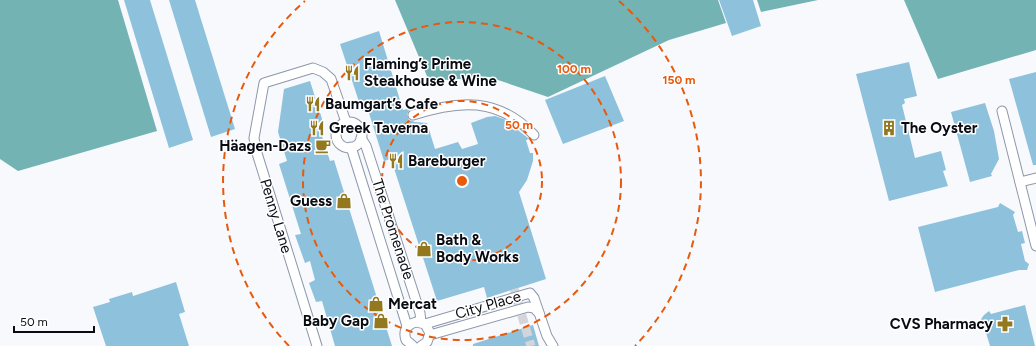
<svg xmlns="http://www.w3.org/2000/svg" width="1036" height="346" font-family="Figtree,sans-serif">
<rect width="100%" height="100%" fill="#f7f9fd"/>
<!-- water -->
<g fill="#73b3b3">
<path d="M 0,0 L 118,0 L 157,131 L 18,171 L 0,159 Z"/>
<path d="M 395,0 L 718,0 L 726,23 L 669,40 L 548,97 L 489,77 L 429,81 Z"/>
<path d="M 757,0 L 818,0 L 761,12 Z"/>
<path d="M 904,0 L 1036,0 L 1036,50 L 938,79 Z"/>
</g>
<!-- building -->
<g fill="#8ec2dc">
<path d="M 124,0 L 150,0 L 193,140 L 169,148 Z"/>
<path d="M 169,0 L 195,0 L 235,129 L 211,137 Z"/>
<path d="M 719,0 L 753,0 L 761,26 L 732,36 Z"/>
<path d="M 379,31 L 403,110 L 411,108 L 407,114 L 409,120 L 415,122 L 427,123 L 435,149 L 458,142 L 462,149 L 478,144 L 471,123 L 487,117 L 495,116 L 504,119 L 528,138 L 529,139 L 526,140 L 530,153 L 533,153 L 533,161 L 527,180 L 519,192 L 546,279 L 487,298 L 484,287 L 437,301 L 391,159 L 384,161 L 368,110 L 362,111 L 340,44 Z"/>
<path d="M 909,62 L 917,96 L 904,99 L 905,103 L 902,105 L 915,158 L 941,151 L 946,170 L 943,171 L 948,186 L 889,201 L 856,74 Z"/>
<path d="M 1036,72 L 1036,165 L 1033,165 L 1009,79 Z"/>
<path d="M 605,76 L 624,121 L 563,144 L 545,100 Z"/>
<path d="M 310,81 L 323,122 L 318,124 L 330,161 L 334,160 L 392,346 L 335,346 L 322,301 L 316,302 L 309,283 L 315,280 L 310,261 L 305,263 L 295,235 L 301,234 L 279,164 L 287,161 L 278,132 L 284,89 Z"/>
<path d="M 985,103 L 994,131 L 999,159 L 991,174 L 992,176 L 970,182 L 951,112 Z"/>
<path d="M 1000,203 L 1015,212 L 1013,215 L 1018,232 L 1022,231 L 1025,243 L 1021,244 L 1025,261 L 1029,264 L 1027,270 L 1019,270 L 935,292 L 918,227 L 998,207 Z"/>
<path d="M 176,282 L 185,312 L 179,314 L 189,346 L 106,346 L 93,307 L 110,302 L 109,299 L 132,292 L 133,296 Z"/>
<path d="M 1025,305 L 1035,346 L 990,346 L 984,326 L 980,327 L 981,319 L 984,315 L 989,311 L 991,314 Z"/>
<path d="M 533,325 L 539,346 L 473,346 L 473,344 Z"/>
</g>
<g fill="none" stroke-linecap="round" stroke-linejoin="round">
<!-- minor-tunnel -->
<path stroke="#d3d5da" stroke-width="9" stroke-dasharray="9 4.5" stroke-linecap="butt" d="M 514,289 L 531,346"/>
<defs>
<g id="minor">
<path d="M 1002,111 L 1036,246"/>
<path d="M 413,115 C 459,100 498,97 534,135"/>
<circle cx="349" cy="135" r="13"/>
<path d="M 361,138 L 366,146 L 420,313 L 421,322"/>
<path d="M 351,147 L 407,326"/>
<path d="M 1020,182 L 1036,178"/>
<path d="M 425,324 L 530,293 L 534,298 L 547,336 L 553,346"/>
<path d="M 430,335 L 528,307 L 534,308 L 539,313"/>
<path d="M 317,346 L 256,150 L 254,138 L 264,83 L 313,68 L 323,72 L 331,79 L 346,122"/>
<path d="M 413,346 L 406,340 C 403,331 406,325 416,322 L 425,324 L 430,333 L 427,342 L 421,346"/>
</g>
</defs>
<!-- minor casing -->
<use href="#minor" stroke="#8d97aa" stroke-width="11"/>
<!-- minor -->
<use href="#minor" stroke="#fff" stroke-width="9"/>
</g>
<!-- distance rings -->
<g fill="none" stroke="#e8590c" stroke-width="2" stroke-dasharray="7 5">
<circle cx="462" cy="181" r="80"/>
<circle cx="462" cy="181" r="159"/>
<path d="M289 346A239 239 0 0 1 305 1M619 1A239 239 0 0 1 635 346"/>
</g>
<!-- icons -->
<defs>
<symbol id="restaurant-bare" viewBox="-9 -9 18 18"><path d="M-5-6h1v4h1v-4h1v4h1v-4h1v5L-1.5 .5V6h-2V.5L-5-1ZM5-6V6H3V1.5H1.5Q1.5-4 5-6Z" fill="#93781f" stroke="#fff" stroke-width="2.5" paint-order="stroke"/></symbol>
<symbol id="building-bare" viewBox="-9 -9 18 18"><path d="M-4-6H4V6H1V3H-1V6H-4ZM-2.5-4.3h1.7v1.8h-1.7ZM.8-4.3h1.7v1.8H.8ZM-2.5-1h1.7V.8h-1.7ZM.8-1h1.7V.8H.8Z" fill="#93781f" stroke="#fff" stroke-width="2.5" paint-order="stroke"/></symbol>
<symbol id="cafe-bare" viewBox="-9 -9 18 18"><path d="M-5.5-4.5H6V0H3Q3 3.5 0 3.5H-2.5Q-5.5 3.5-5.5 0ZM3-3.2v2h1.7v-2ZM-6 4.5H4V6H-6Z" fill="#93781f" stroke="#fff" stroke-width="2.5" paint-order="stroke"/></symbol>
<symbol id="shop-bare" viewBox="-9 -9 18 18"><path d="M-5-2.5h2.3a2.7 3.5 0 0 1 5.4 0H5L5.5 6h-11ZM-1.5-2.5h3a1.5 2.3 0 0 0-3 0Z" fill="#93781f" stroke="#fff" stroke-width="2.5" paint-order="stroke"/></symbol>
<symbol id="pharmacy-bare" viewBox="-9 -9 18 18"><path d="M-2-6h4v4h4v4h-4v4h-4v-4h-4v-4h4Z" fill="#93781f" stroke="#fff" stroke-width="2.5" paint-order="stroke"/></symbol>
</defs>
<g fill-rule="evenodd">
<use href="#restaurant-bare" x="341" y="62" width="22" height="22"/>
<use href="#restaurant-bare" x="302" y="93" width="22" height="22"/>
<use href="#restaurant-bare" x="306" y="117" width="22" height="22"/>
<use href="#building-bare" x="878" y="117" width="22" height="22"/>
<use href="#cafe-bare" x="312" y="135" width="22" height="22"/>
<use href="#restaurant-bare" x="385" y="150" width="22" height="22"/>
<use href="#shop-bare" x="333" y="190" width="22" height="22"/>
<use href="#shop-bare" x="413" y="238" width="22" height="22"/>
<use href="#shop-bare" x="365" y="293" width="22" height="22"/>
<use href="#shop-bare" x="370" y="310" width="22" height="22"/>
<use href="#pharmacy-bare" x="994" y="313" width="22" height="22"/>
</g>
<g text-anchor="middle" stroke-width="3" stroke-linejoin="round" paint-order="stroke">
<!-- poi labels -->
<g font-size="15" font-weight="bold" fill="#080b12" stroke="#fff" text-anchor="start">
<text x="364" y="69">Flaming’s Prime<tspan x="364" dy="17">Steakhouse &amp; Wine</tspan></text>
<text x="325" y="109">Baumgart’s Cafe</text>
<text x="329" y="133">Greek Taverna</text>
<text x="901" y="133">The Oyster</text>
<text x="311" y="151" text-anchor="end">Häagen-Dazs</text>
<text x="408" y="166">Bareburger</text>
<text x="332" y="206" text-anchor="end">Guess</text>
<text x="436" y="245">Bath &amp;<tspan x="436" dy="17">Body Works</tspan></text>
<text x="388" y="309">Mercat</text>
<text x="369" y="326" text-anchor="end">Baby Gap</text>
<text x="993" y="329" text-anchor="end">CVS Pharmacy</text>
</g>
<!-- street labels -->
<g font-size="15" fill="#080b12" stroke="#fff">
<text transform="translate(276 216) rotate(73)" y="5">Penny Lane</text>
<text transform="translate(393 229) rotate(72)" y="5">The Promenade</text>
<text transform="translate(488 305) rotate(-16)" y="5">City Place</text>
</g>
</g>
<circle cx="462" cy="181" r="6" fill="#e8590c" stroke="#fff" stroke-width="2"/>
<g font-size="12" text-anchor="middle" font-weight="bold" fill="#e8590c" stroke="#fff" stroke-width="3" stroke-linejoin="round" paint-order="stroke">
<text x="574" y="73">100 m</text>
<text x="679" y="84">150 m</text>
<text x="519" y="129">50 m</text>
</g>
<!-- scale -->
<path d="M14 326v6h80v-6" fill="none" stroke="#080b12" stroke-width="2"/>
<text x="20" y="326" font-size="12" fill="#080b12" stroke="#ffffff" stroke-width="3" paint-order="stroke">50 m</text>
</svg>
